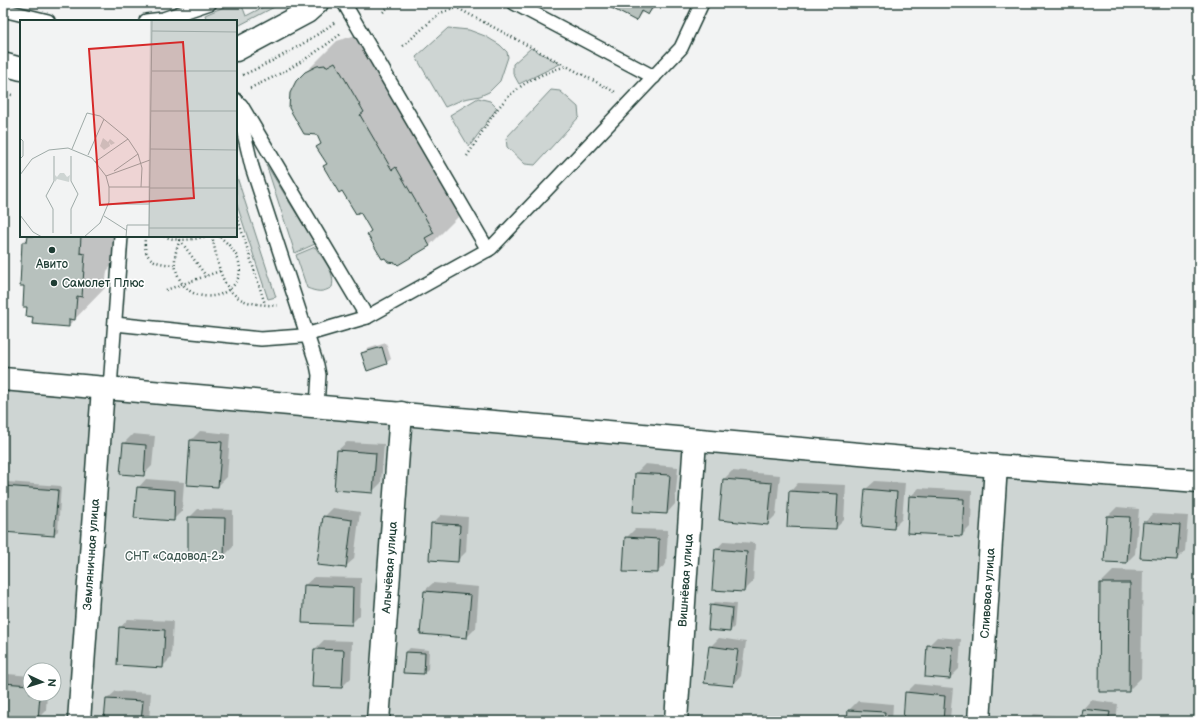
<svg xmlns="http://www.w3.org/2000/svg" width="1202" height="724" font-family="'Balsamiq Sans',sans-serif">
<rect width="100%" height="100%" fill="#f2f3f3"/>
<filter id="ink" filterUnits="userSpaceOnUse"><feTurbulence type="fractalNoise" baseFrequency=".025" numOctaves="2"/><feDisplacementMap in="SourceGraphic" scale="8" xChannelSelector="R" yChannelSelector="G"/><feConvolveMatrix kernelMatrix="1 2 1 2 8 2 1 2 1" color-interpolation-filters="sRGB"/></filter>
<g filter="url(#ink)">
<!-- green -->
<g fill="#ced5d3" stroke="#768984" fill-rule="evenodd">
<path d="M 233,3 L 241,3 L 246,16 L 271,3 L 282,3 L 236,27 L 236,21 L 207,21 L 205,15 Z"/>
<path d="M 448,28 L 469,30 L 485,36 L 500,45 L 507,52 L 508,57 L 500,81 L 489,92 L 480,96 L 464,99 L 445,107 L 416,57 Z"/>
<path d="M 531,48 L 560,64 L 519,84 L 513,73 L 513,64 Z"/>
<path d="M 551,90 L 560,91 L 578,107 L 579,117 L 535,165 L 525,164 L 507,147 L 506,138 Z"/>
<path d="M 478,98 L 490,101 L 497,108 L 469,147 L 450,115 Z"/>
<path d="M 266,164 L 315,244 L 295,253 Z"/>
<path d="M 236,174 L 276,297 L 268,299 L 236,202 Z"/>
<path d="M 315,247 C 323,259 336,273 332,287 C 323,293 317,292 307,288 L 296,255 Z"/>
<path d="M 3,375 L 670,434 L 1199,470 L 1199,721 L 3,721 ZM 30,670 L 54,670 L 54,694 L 30,694 Z"/>
</g>
<!-- shadow -->
<g fill="#0003">
<path d="M 604,3 L 659,3 L 648,14 L 644,11 L 636,19 Z"/>
<path d="M 356,35 L 460,215 L 430,245 L 372,230 L 360,210 L 325,166 L 327,163 L 318,147 L 322,142 L 297,81 L 337,41 Z"/>
<path d="M 29,236 L 114,236 L 112,265 L 107,271 L 105,288 L 68,326 L 34,316 L 28,306 L 25,286 L 23,242 Z"/>
<path d="M 386,343 L 391,359 L 386,363 L 363,353 L 367,349 Z"/>
<path d="M 200,431 L 230,434 L 227,477 L 218,486 L 188,484 L 191,440 Z"/>
<path d="M 133,434 L 155,436 L 152,466 L 143,475 L 124,443 Z"/>
<path d="M 347,442 L 384,444 L 381,483 L 372,492 L 338,450 Z"/>
<path d="M 645,464 L 678,467 L 675,504 L 667,513 L 636,473 Z"/>
<path d="M 732,471 L 780,475 L 776,515 L 767,524 L 724,479 Z"/>
<path d="M 146,479 L 184,482 L 182,511 L 173,520 L 138,488 Z"/>
<path d="M 875,481 L 905,483 L 902,519 L 893,528 L 866,489 Z"/>
<path d="M 7,482 L 61,486 L 58,531 L 53,535 L 3,531 L 3,486 Z"/>
<path d="M 798,483 L 846,485 L 844,520 L 836,528 L 790,492 Z"/>
<path d="M 919,488 L 972,491 L 971,526 L 962,535 L 910,497 Z"/>
<path d="M 1117,507 L 1139,509 L 1135,554 L 1127,562 L 1108,516 Z"/>
<path d="M 333,508 L 360,512 L 354,559 L 345,567 L 324,517 Z"/>
<path d="M 198,509 L 233,510 L 233,547 L 224,556 L 189,518 Z"/>
<path d="M 1153,514 L 1188,516 L 1185,551 L 1177,559 L 1144,523 Z"/>
<path d="M 441,515 L 468,517 L 466,552 L 457,561 L 432,524 Z"/>
<path d="M 635,529 L 668,530 L 666,564 L 657,572 L 626,538 Z"/>
<path d="M 724,541 L 755,543 L 753,582 L 744,591 L 716,550 Z"/>
<path d="M 1114,570 L 1143,571 L 1141,678 L 1128,691 L 1101,583 Z"/>
<path d="M 314,577 L 361,578 L 360,615 L 351,624 L 305,585 Z"/>
<path d="M 433,583 L 479,587 L 476,628 L 467,637 L 424,591 Z"/>
<path d="M 715,602 L 736,604 L 734,627 L 730,631 L 711,606 Z"/>
<path d="M 128,619 L 173,621 L 171,658 L 162,667 L 120,628 Z"/>
<path d="M 937,637 L 961,639 L 959,669 L 950,678 L 928,646 Z"/>
<path d="M 719,638 L 746,642 L 741,676 L 733,685 L 710,647 Z"/>
<path d="M 324,640 L 352,641 L 351,678 L 342,687 L 314,686 L 315,649 Z"/>
<path d="M 410,648 L 429,650 L 428,669 L 424,673 L 406,652 Z"/>
<path d="M 8,674 L 30,676 L 30,694 L 47,694 L 46,710 L 37,719 L 3,716 L 3,680 Z"/>
<path d="M 915,684 L 953,688 L 950,718 L 947,721 L 904,721 L 906,693 Z"/>
<path d="M 116,691 L 151,693 L 149,721 L 105,721 L 107,699 Z"/>
<path d="M 1091,700 L 1118,704 L 1116,721 L 1081,721 L 1083,709 Z"/>
<path d="M 858,701 L 893,704 L 892,721 L 848,721 L 849,710 Z"/>
<path d="M 1034,714 L 1067,717 L 1066,721 L 1027,721 Z"/>
<path d="M 241,718 L 276,721 L 238,721 Z"/>
<path d="M 450,719 L 479,721 L 447,721 Z"/>
</g>
<!-- building -->
<g fill="#b7c1bd" stroke="#1f3d34">
<path d="M 602,3 L 655,3 L 648,15 L 641,11 L 636,21 Z"/>
<path d="M 335,62 L 364,112 L 360,115 L 392,170 L 396,167 L 434,233 L 425,238 L 430,246 L 398,265 L 396,263 L 388,262 L 385,258 L 382,259 L 367,234 L 371,231 L 360,212 L 356,214 L 342,191 L 339,193 L 323,166 L 327,164 L 316,147 L 321,144 L 317,135 L 304,134 L 289,108 L 290,93 L 296,81 L 305,72 L 317,66 L 325,65 L 326,67 Z"/>
<path d="M 28,236 L 81,236 L 80,253 L 85,254 L 82,297 L 77,296 L 75,320 L 69,319 L 69,327 L 32,324 L 33,317 L 26,316 L 27,307 L 23,307 L 24,286 L 20,286 L 22,242 L 27,242 Z"/>
<path d="M 382,347 L 387,364 L 367,371 L 361,353 Z"/>
<path d="M 190,440 L 222,442 L 218,487 L 187,485 Z"/>
<path d="M 123,443 L 146,445 L 144,476 L 120,474 Z"/>
<path d="M 337,450 L 376,453 L 373,493 L 334,490 Z"/>
<path d="M 635,473 L 670,475 L 667,514 L 633,512 Z"/>
<path d="M 723,479 L 772,483 L 768,525 L 719,520 Z"/>
<path d="M 3,486 L 58,490 L 54,536 L 3,532 Z"/>
<path d="M 137,487 L 175,490 L 174,521 L 134,518 Z"/>
<path d="M 865,489 L 897,492 L 894,529 L 862,526 Z"/>
<path d="M 789,491 L 838,494 L 836,529 L 787,527 Z"/>
<path d="M 909,496 L 964,499 L 962,536 L 907,533 Z"/>
<path d="M 323,516 L 352,520 L 346,568 L 317,565 Z"/>
<path d="M 1107,516 L 1130,517 L 1127,563 L 1104,562 Z"/>
<path d="M 188,517 L 225,518 L 224,557 L 188,556 Z"/>
<path d="M 1143,522 L 1180,525 L 1177,560 L 1140,558 Z"/>
<path d="M 431,523 L 460,525 L 458,562 L 429,560 Z"/>
<path d="M 625,537 L 659,539 L 658,573 L 623,572 Z"/>
<path d="M 715,549 L 747,552 L 744,592 L 712,590 Z"/>
<path d="M 1100,583 L 1130,583 L 1129,692 L 1099,692 Z"/>
<path d="M 304,585 L 353,587 L 352,625 L 302,623 Z"/>
<path d="M 1195,590 L 1199,591 L 1199,614 L 1193,614 Z"/>
<path d="M 424,591 L 471,595 L 467,638 L 420,634 Z"/>
<path d="M 710,605 L 732,608 L 730,632 L 708,630 Z"/>
<path d="M 119,627 L 165,630 L 163,668 L 117,665 Z"/>
<path d="M 927,645 L 953,647 L 950,679 L 925,677 Z"/>
<path d="M 709,646 L 738,650 L 733,686 L 704,683 Z"/>
<path d="M 314,649 L 344,650 L 342,688 L 312,687 Z"/>
<path d="M 405,652 L 425,653 L 424,674 L 403,673 Z"/>
<path d="M 3,683 L 30,685 L 30,694 L 40,694 L 38,720 L 3,717 Z"/>
<path d="M 905,692 L 945,696 L 943,721 L 903,721 Z"/>
<path d="M 106,699 L 143,701 L 141,721 L 104,721 Z"/>
<path d="M 1082,709 L 1110,712 L 1108,721 L 1080,721 Z"/>
<path d="M 848,710 L 885,712 L 884,721 L 847,721 Z"/>
</g>
<g fill="none" stroke-linecap="round" stroke-linejoin="round">
<defs>
<g id="lane">
<path d="M 344,3 L 488,250"/>
<path d="M 514,3 L 654,77"/>
<path d="M 3,10 L 48,21"/>
<path d="M 146,21 L 163,19 L 210,3"/>
<path d="M 236,100 L 252,167 L 317,365 L 319,375 L 317,406"/>
<path d="M 241,105 L 367,317"/>
<path d="M 115,324 L 261,339 L 302,336 L 367,317 L 491,248 L 681,48 L 702,3"/>
<path d="M 110,388 L 121,236"/>
</g>
<g id="street">
<path d="M 236,50 L 307,12 L 317,3"/>
<path d="M 3,64 L 21,69"/>
<path d="M 3,379 L 996,466 L 1199,481"/>
<path id="s1" d="M 79,721 L 103,388"/>
<path id="s2" d="M 378,721 L 401,413"/>
<path id="s3" d="M 676,721 L 695,440"/>
<path id="s4" d="M 979,721 L 996,466"/>
</g>
</defs>
<!-- lane casing -->
<use href="#lane" stroke="#1f3d34" stroke-width="16"/>
<!-- street casing -->
<use href="#street" stroke="#1f3d34" stroke-width="25"/>
<!-- path -->
<g stroke="#1f3d34" stroke-width="2.5" stroke-dasharray="1 3" stroke-linecap="butt">
<path d="M 448,3 L 615,92"/>
<path d="M 383,12 L 393,3"/>
<path d="M 403,46 L 440,13 L 457,8"/>
<path d="M 243,75 C 276,60 307,43 335,22"/>
<path d="M 250,88 C 286,72 311,57 342,33"/>
<path d="M 3,93 L 12,95"/>
<path d="M 467,156 C 482,134 495,106 516,90 C 531,78 548,72 566,66"/>
<path d="M 236,213 L 265,304"/>
<path d="M 145,236 C 143,260 153,263 174,265"/>
<path d="M 164,236 C 177,242 193,240 207,236"/>
<path d="M 212,236 C 218,261 220,297 252,303 C 261,305 270,305 279,306"/>
<path d="M 180,240 C 174,254 173,264 179,278 C 200,321 276,281 219,236"/>
<path d="M 180,240 L 206,276"/>
<path d="M 166,290 L 220,271"/>
</g>
<!-- lane -->
<use href="#lane" stroke="#fff" stroke-width="13"/>
<!-- street -->
<use href="#street" stroke="#fff" stroke-width="22"/>
</g>
</g>
<!-- markers -->
<g fill="#1f3d34" stroke="#fff" stroke-width="1.5">
<circle cx="52" cy="250" r="4"/>
<circle cx="54" cy="283" r="4"/>
</g>
<g text-anchor="middle" stroke-width="3" stroke-linejoin="round" paint-order="stroke">
<!-- poi labels -->
<g font-size="12" fill="#1f3d34" stroke="#fff">
<text x="52" y="268">Авито</text>
<text x="62" y="287" text-anchor="start">Самолет Плюс</text>
</g>
<!-- street labels -->
<g font-size="12" fill="#1f3d34" stroke="#fff">
<text dy="4" stroke="none"><textPath href="#s1" startOffset="167">Земляничная улица</textPath></text>
<text dy="4" stroke="none"><textPath href="#s2" startOffset="154">Алычёвая улица</textPath></text>
<text dy="4" stroke="none"><textPath href="#s3" startOffset="141">Вишнёвая улица</textPath></text>
<text dy="4" stroke="none"><textPath href="#s4" startOffset="128">Сливовая улица</textPath></text>
</g>
<!-- park labels -->
<g font-size="12" fill="#425b54" stroke="#fff">
<text x="175" y="560">СНТ «Садовод-2»</text>
</g>
</g>
<!-- overview -->
<g transform="translate(20 20)">
<rect width="217" height="217" fill="#f2f3f3"/>
<path d="M 130,0 L 217,0 L 217,217 L 128,217 ZM 83,118 L 88,122 L 90,119 L 95,123 L 91,125 L 89,122 L 90,126 L 84,130 L 80,126 ZM 40,153 L 44,153 L 47,157 L 50,155 L 49,162 L 37,159 L 35,162 L 35,155 L 37,157 Z" fill="#ced5d3"/>
<path fill="none" stroke="#9eaaa7" stroke-width="1" d="M 132,11 L 217,12M 132,51 L 217,51M 131,91 L 217,91M 0,118 L 3,121 L 3,136 L 0,139M 52,129 L 67,93 L 80,96 L 108,119 L 118,134 L 122,148 L 121,167M 130,129 L 217,130M 68,135 L 84,99M 75,142 L 108,119M 94,151 L 118,134M 0,155 L 12,139 L 29,130 L 48,128 L 72,138 L 86,156 L 89,167 L 89,182 L 80,203 L 64,217M 86,156 L 130,140M 89,167 L 130,167M 130,168 L 217,168M 88,184 L 129,184M 0,195 L 13,212 L 22,217M 84,196 L 106,210M 129,208 L 217,208M 33,213 L 33,189 L 26,176 L 34,161 L 34,136M 51,214 L 51,189 L 58,174 L 51,161 L 51,136M 106,217 L 107,205 L 129,205M 129,217 L 132,0"/>
<path fill="#d62828" fill-opacity="0.15" stroke="#d62828" stroke-width="2" d="M 163,22 L 174,178 L 80,185 L 69,29 Z"/>
<rect width="217" height="217" fill="none" stroke="#1f3d34" stroke-width="2"/>
</g>
<!-- margin -->
<rect width="1202" height="724" fill="none" stroke="#fff" stroke-width="16"/>
<rect x="8" y="8" width="1186" height="708" fill="none" stroke="#1f3d34" stroke-width="1.5" filter="url(#ink)"/>
<!-- north arrow -->
<g transform="translate(42 682) rotate(94)"><circle r="19" fill="#ffffff" stroke="#a5b1ae"/>
<path d="M0-3L7 15L0 10L-7 15Z" fill="#1f3d34"/>
<text y="-6" font-size="11" font-weight="bold" text-anchor="middle" fill="#1f3d34">N</text>
</g>
</svg>
